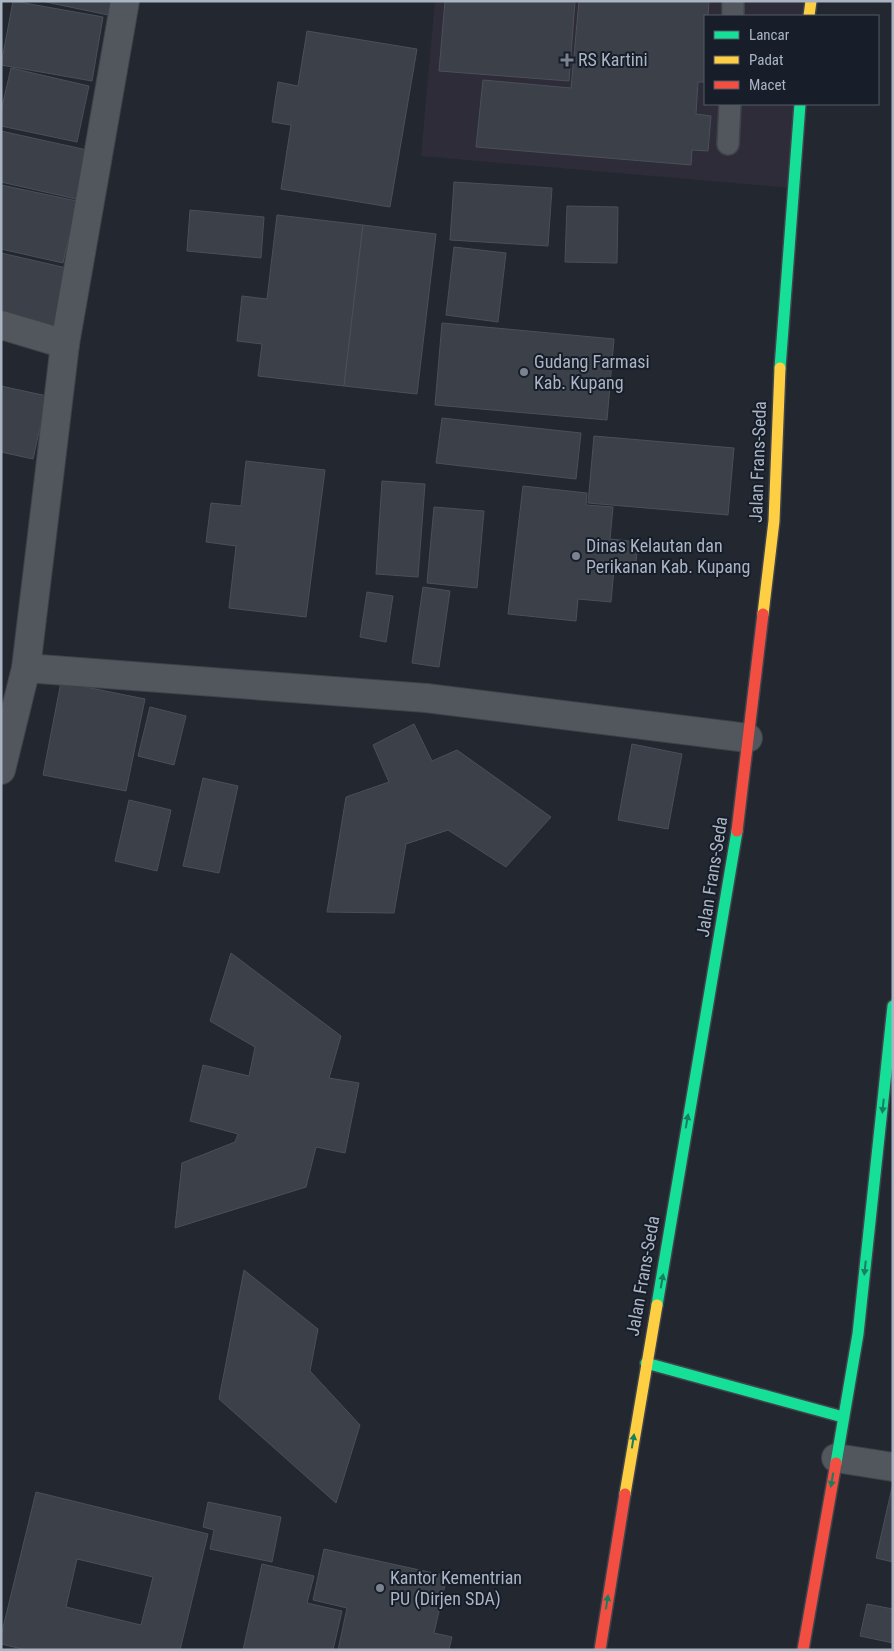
<svg xmlns="http://www.w3.org/2000/svg" width="894" height="1651" font-family="'Roboto Condensed',sans-serif">
<rect width="100%" height="100%" fill="#232830"/>
<!-- medical -->
<path fill="#2e2c39" d="M 435,1 L 809,1 L 808,16 L 705,16 L 705,104 L 800,104 L 793,188 L 421,156 Z"/>
<!-- building -->
<g fill="#3c4048" stroke="#4a5058" fill-rule="evenodd">
<path d="M 13,1 L 103,17 L 92,81 L 1,65 Z"/>
<path d="M 41,1 L 116,1 L 113,16 Z"/>
<path d="M 445,1 L 575,1 L 569,81 L 439,71 Z"/>
<path d="M 579,1 L 709,1 L 708,16 L 705,16 L 705,82 L 698,82 L 696,114 L 711,116 L 708,151 L 692,150 L 691,165 L 476,147 L 483,80 L 571,88 Z"/>
<path d="M 307,31 L 417,49 L 390,207 L 281,189 L 291,125 L 272,122 L 278,82 L 298,86 Z"/>
<path d="M 11,68 L 89,86 L 77,142 L 1,126 L 1,111 Z"/>
<path d="M 1,131 L 87,150 L 76,199 L 1,182 Z"/>
<path d="M 454,182 L 552,188 L 548,246 L 450,240 Z"/>
<path d="M 1,185 L 77,201 L 63,263 L 1,249 Z"/>
<path d="M 567,206 L 618,207 L 617,263 L 565,262 Z"/>
<path d="M 190,210 L 264,217 L 261,258 L 187,251 Z"/>
<path d="M 277,215 L 363,225 L 344,386 L 258,376 L 262,344 L 237,341 L 242,296 L 267,299 Z"/>
<path d="M 363,225 L 436,234 L 417,394 L 344,386 Z"/>
<path d="M 454,247 L 506,253 L 498,322 L 446,315 Z"/>
<path d="M 1,253 L 71,269 L 56,331 L 1,319 Z"/>
<path d="M 442,323 L 614,339 L 607,420 L 435,405 Z"/>
<path d="M 1,386 L 47,396 L 33,459 L 1,452 Z"/>
<path d="M 442,418 L 581,433 L 576,479 L 436,463 Z"/>
<path d="M 594,436 L 734,448 L 728,515 L 588,503 Z"/>
<path d="M 246,461 L 325,470 L 306,617 L 229,608 L 236,546 L 206,542 L 211,503 L 241,506 Z"/>
<path d="M 382,481 L 425,484 L 418,577 L 376,574 Z"/>
<path d="M 523,486 L 587,493 L 586,505 L 613,507 L 610,539 L 638,542 L 635,572 L 614,569 L 611,602 L 578,599 L 576,621 L 508,614 Z"/>
<path d="M 434,507 L 484,511 L 477,588 L 427,583 Z"/>
<path d="M 423,587 L 450,591 L 439,667 L 412,663 Z"/>
<path d="M 367,592 L 393,596 L 386,642 L 360,637 Z"/>
<path d="M 61,682 L 145,699 L 126,791 L 43,775 Z"/>
<path d="M 150,707 L 186,716 L 174,765 L 138,756 Z"/>
<path d="M 414,724 L 432,761 L 457,750 L 551,817 L 506,867 L 448,830 L 406,844 L 394,913 L 327,912 L 346,797 L 389,782 L 373,745 Z"/>
<path d="M 632,744 L 682,754 L 668,829 L 618,820 Z"/>
<path d="M 203,778 L 238,786 L 219,873 L 183,866 Z"/>
<path d="M 129,800 L 171,810 L 157,871 L 115,861 Z"/>
<path d="M 231,953 L 341,1036 L 329,1078 L 359,1083 L 345,1153 L 316,1147 L 306,1187 L 175,1228 L 182,1163 L 235,1142 L 238,1134 L 190,1121 L 203,1065 L 249,1076 L 255,1047 L 210,1021 Z"/>
<path d="M 244,1270 L 318,1329 L 310,1371 L 360,1425 L 336,1503 L 219,1399 Z"/>
<path d="M 893,1483 L 893,1562 L 876,1558 Z"/>
<path d="M 36,1492 L 208,1534 L 180,1650 L 27,1650 L 1,1644 L 1,1636 ZM 77,1559 L 153,1577 L 141,1625 L 66,1607 Z"/>
<path d="M 208,1502 L 281,1517 L 272,1562 L 210,1549 L 214,1530 L 203,1527 Z"/>
<path d="M 324,1549 L 447,1576 L 434,1633 L 452,1637 L 449,1649 L 451,1650 L 338,1650 L 347,1608 L 313,1600 Z"/>
<path d="M 262,1564 L 314,1576 L 307,1603 L 342,1611 L 333,1650 L 243,1650 Z"/>
<path d="M 867,1604 L 893,1609 L 893,1643 L 860,1636 Z"/>
</g>
<g fill="none" stroke-linecap="round" stroke-linejoin="round">
<defs>
<g id="lane">
<path d="M 733,16 L 733,1"/>
<path d="M 728,144 L 730,104"/>
</g>
<g id="street">
<path d="M 1,325 L 65,344"/>
<path d="M 26,668 L 426,698 L 748,738"/>
<path d="M 1,770 L 26,668 L 65,344 L 125,1"/>
<path d="M 836,1458 L 893,1467"/>
</g>
<g id="fast">
<path d="M 780,368 L 800,104"/>
<path d="M 657,1305 L 737,831"/>
<path d="M 646,1363 L 843,1417"/>
<path d="M 836,1463 L 858,1334 L 893,1006"/>
</g>
<g id="slow">
<path d="M 809,16 L 811,1"/>
<path d="M 763,614 L 774,521 L 780,368"/>
<path d="M 625,1494 L 657,1305"/>
</g>
<g id="jam">
<path d="M 737,831 L 763,614"/>
<path d="M 600,1650 L 625,1494"/>
<path d="M 803,1650 L 836,1463"/>
</g>
</defs>
<!-- lane casing -->
<use href="#lane" stroke="#3f4349" stroke-width="24"/>
<!-- street casing -->
<use href="#street" stroke="#3f4349" stroke-width="30"/>
<!-- fast casing -->
<use href="#fast" stroke="#40454d" stroke-width="14"/>
<!-- slow casing -->
<use href="#slow" stroke="#40454d" stroke-width="14"/>
<!-- jam casing -->
<use href="#jam" stroke="#40454d" stroke-width="14"/>
<!-- lane -->
<use href="#lane" stroke="#52575e" stroke-width="21"/>
<!-- street -->
<use href="#street" stroke="#52575e" stroke-width="28"/>
<!-- fast -->
<use href="#fast" stroke="#16e098" stroke-width="11"/>
<!-- slow -->
<use href="#slow" stroke="#ffcf43" stroke-width="11"/>
<!-- jam -->
<use href="#jam" stroke="#f24e42" stroke-width="11"/>
</g>
<!-- one-way arrows -->
<defs><path id="oneway-solid" d="M-6-.8H1V-3.2L6.5 0L1 3.2V.8H-6Z" transform="scale(1.25)"/></defs>
<g fill="#167f61">
<use href="#oneway-solid" transform="translate(883 1106) rotate(96)"/>
<use href="#oneway-solid" transform="translate(687 1121) rotate(-80)"/>
<use href="#oneway-solid" transform="translate(865 1268) rotate(96)"/>
<use href="#oneway-solid" transform="translate(662 1281) rotate(-80)"/>
<use href="#oneway-solid" transform="translate(633 1441) rotate(-81)"/>
<use href="#oneway-solid" transform="translate(832 1480) rotate(100)"/>
<use href="#oneway-solid" transform="translate(607 1602) rotate(-81)"/>
</g>
<!-- markers -->
<g fill="#7b8390" stroke="#171e2a" stroke-width="2">
<path d="M564.5 52.5h5v5h5v5h-5v5h-5v-5h-5v-5h5z"/>
<circle cx="524" cy="372" r="5"/>
<circle cx="576" cy="556" r="5"/>
<circle cx="380" cy="1588" r="5"/>
</g>
<g text-anchor="middle" stroke-width="4" stroke-linejoin="round" paint-order="stroke">
<!-- poi labels -->
<g font-size="18" fill="#abb4c3" stroke="#171e2a" text-anchor="start">
<text x="578" y="66">RS Kartini</text>
<text x="534" y="368">Gudang Farmasi<tspan x="534" dy="21">Kab. Kupang</tspan></text>
<text x="586" y="552">Dinas Kelautan dan<tspan x="586" dy="21">Perikanan Kab. Kupang</tspan></text>
<text x="390" y="1584">Kantor Kementrian<tspan x="390" dy="21">PU (Dirjen SDA)</tspan></text>
</g>
<!-- street labels -->
<g font-size="18" fill="#abb4c3" stroke="#171e2a">
<text transform="translate(758 462) rotate(-88)" y="6">Jalan Frans-Seda</text>
<text transform="translate(712 877) rotate(-81)" y="6">Jalan Frans-Seda</text>
<text transform="translate(643 1276) rotate(-80)" y="6">Jalan Frans-Seda</text>
</g>
</g>
<!-- border -->
<rect width="894" height="1651" fill="none" stroke="#abb4c3" stroke-width="5"/>
<!-- legend -->
<rect x="704" y="15" width="175" height="90" fill="#171e2a" stroke="#525a67"/>
<rect x="714" y="31" width="25" height="8" fill="#16e098" stroke="#525a67"/>
<text x="749" y="40" font-size="15" fill="#abb4c3">Lancar</text>
<rect x="714" y="56" width="25" height="8" fill="#ffcf43" stroke="#525a67"/>
<text x="749" y="65" font-size="15" fill="#abb4c3">Padat</text>
<rect x="714" y="81" width="25" height="8" fill="#f24e42" stroke="#525a67"/>
<text x="749" y="90" font-size="15" fill="#abb4c3">Macet</text>
</svg>
